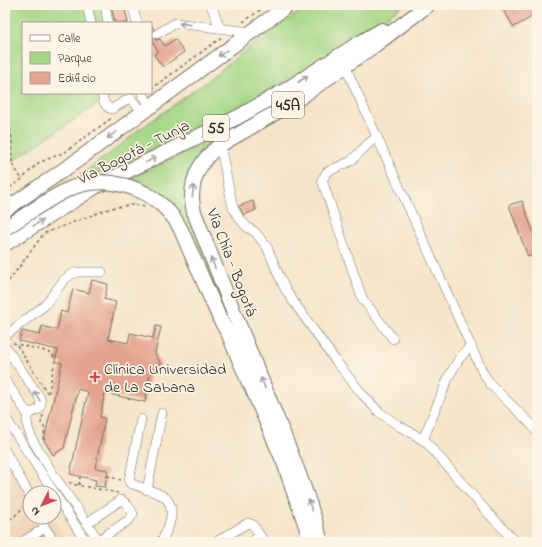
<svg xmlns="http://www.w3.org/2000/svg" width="542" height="547" font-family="'Indie Flower',sans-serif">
<rect width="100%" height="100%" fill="#fcf5e5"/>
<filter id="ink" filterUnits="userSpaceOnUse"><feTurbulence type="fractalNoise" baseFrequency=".025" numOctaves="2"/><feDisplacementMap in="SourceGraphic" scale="8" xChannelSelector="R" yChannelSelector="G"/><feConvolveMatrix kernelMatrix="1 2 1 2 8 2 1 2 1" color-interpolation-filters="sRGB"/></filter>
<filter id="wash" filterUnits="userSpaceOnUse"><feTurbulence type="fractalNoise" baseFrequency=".012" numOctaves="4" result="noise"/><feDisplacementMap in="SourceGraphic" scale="16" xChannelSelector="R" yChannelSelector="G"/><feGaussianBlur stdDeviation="0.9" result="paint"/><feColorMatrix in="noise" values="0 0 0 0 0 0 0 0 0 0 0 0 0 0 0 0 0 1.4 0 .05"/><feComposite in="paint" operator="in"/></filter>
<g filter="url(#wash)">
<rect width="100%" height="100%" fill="#f5e4c8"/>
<!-- built -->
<path fill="#f0d6bc" d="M 5,443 L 37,493 L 30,493 L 30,517 L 52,517 L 67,542 L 5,542 Z"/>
<!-- green -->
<g fill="#a5d787" stroke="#688159">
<path d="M 5,5 L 111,5 L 115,23 L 23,23 L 23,93 L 114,93 L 5,166 Z"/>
<path d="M 310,5 L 404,5 L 351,41 L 287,81 L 226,116 L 107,171 L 93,173 L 80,175 L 109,154 L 140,129 L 203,84 L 261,38 Z"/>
<path d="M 252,119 L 207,146 L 196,161 L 188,177 L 185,195 L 188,213 L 276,433 L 183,227 L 126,180 L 187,152 Z"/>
</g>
<g id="blocks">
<!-- building -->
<g fill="#e3a38e">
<path d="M 111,5 L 124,5 L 128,23 L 115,23 Z"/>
<path d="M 500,5 L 537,5 L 537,12 L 530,18 L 514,27 Z"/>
<path d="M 151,25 L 154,29 L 151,34 L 152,37 L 154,39 L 157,40 L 160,39 L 165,46 L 175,39 L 184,52 L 163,67 L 154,55 L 158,51 L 151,40 Z"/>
<path d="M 253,201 L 256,210 L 244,215 L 239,206 Z"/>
<path d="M 522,201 L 537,242 L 537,254 L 528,257 L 509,205 Z"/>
<path d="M 92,280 L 108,284 L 104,299 L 116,302 L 108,339 L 128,343 L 130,333 L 153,338 L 156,326 L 161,327 L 155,353 L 161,365 L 150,374 L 145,402 L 105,393 L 100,417 L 105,419 L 95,468 L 108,470 L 105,487 L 95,486 L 96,480 L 70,474 L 88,392 L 78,389 L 64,448 L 53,455 L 44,440 L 62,363 L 55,361 L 58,350 L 19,341 L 22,331 L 40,335 L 42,326 L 57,330 L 61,311 L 67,313 L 73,289 L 89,293 Z"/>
</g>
</g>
</g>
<g filter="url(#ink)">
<use href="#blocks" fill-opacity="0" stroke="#726c62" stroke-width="1"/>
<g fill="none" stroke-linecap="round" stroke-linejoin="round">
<defs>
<g id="minor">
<path d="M 87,5 L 91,23"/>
<path d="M 105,5 L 108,23"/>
<path d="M 132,5 L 137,23"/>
<path d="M 211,5 L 220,28"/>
<path d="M 157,34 L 175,23 L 251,32"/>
<path d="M 345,65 L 350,77 L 483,373 L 491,385 L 530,423 L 537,432"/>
<path d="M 102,93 C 103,100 104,107 112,109 L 130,98 L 143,112"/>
<path d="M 142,93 L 150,106"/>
<path d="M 377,137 L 368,144 L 351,161 L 327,172 L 322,180 L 362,298 L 393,339"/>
<path d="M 220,145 L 233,208 L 239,218 L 247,227 L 255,232 L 267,247 L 284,287 L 293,301 L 335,360 L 363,395 L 379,412 L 399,426 L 412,433 L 426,442 L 488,513 L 516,542"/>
<path d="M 5,336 L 45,305 L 64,280 L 70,275 L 77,272 L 102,272"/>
<path d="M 5,346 L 40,398 L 41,403 L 39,409 L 31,413 L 25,410 L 5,380"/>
<path d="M 27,412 L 27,421 L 28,428 L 33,441 L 53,474 L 97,538 L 99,539 L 102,538 L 130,519 L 133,514 C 131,509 126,502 121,500 L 87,523"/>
<path d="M 5,417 L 86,542"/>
<path d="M 141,419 L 129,481 L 130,483 C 139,487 155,491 163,496 C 179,506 168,530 161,542"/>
<path d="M 423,440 L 449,376 L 459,359 L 471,345"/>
<path d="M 5,451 L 30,496"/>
<path d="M 147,490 L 162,413"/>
<path d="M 40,517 L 45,528 L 55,542"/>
<path d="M 22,542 L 45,528"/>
<path d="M 216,542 L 248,523 L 253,525 L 264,542"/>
<path d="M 251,542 L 260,536"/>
</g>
<g id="highway">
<path d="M 5,210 L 75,162 L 288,5"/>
<path d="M 5,244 L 95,187 L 238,117 L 289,88 L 356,45 L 382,30"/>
<path d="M 203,280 L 220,319 L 229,335 L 249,383"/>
<path d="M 252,388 L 285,465 L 292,487 L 302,514 L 311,542"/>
<path d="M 321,542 C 308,492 287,444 268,396 C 243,335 218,274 194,212 C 193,207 192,202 192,197 C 192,175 203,158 220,145 L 277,112 L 298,99 L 375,45 L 428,5"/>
</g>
</defs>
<!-- minor casing -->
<use href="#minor" stroke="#726c62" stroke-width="10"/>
<!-- highway casing -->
<use href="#highway" stroke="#726c62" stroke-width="16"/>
<!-- path -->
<g stroke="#726c62" stroke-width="1.5" stroke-dasharray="3 3" stroke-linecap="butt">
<path d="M 243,22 L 267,5"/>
<path d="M 151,89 L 222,37"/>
<path d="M 5,106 L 12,140 L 12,164 L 22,179"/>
<path d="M 5,191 L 22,179 L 38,163 L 65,152 L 113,117"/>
<path d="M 5,286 L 42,236 L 45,233 L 111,208 L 130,205 L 139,205 L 147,208"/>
<path d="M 5,316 L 9,322"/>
<path d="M 13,343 L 49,352 L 53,355 L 55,360 L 48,396"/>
<path d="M 17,345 L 48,394"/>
<path d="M 43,415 L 41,423 L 44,426 L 44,428 L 45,429 L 43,440 L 44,443"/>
<path d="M 107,476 L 121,480"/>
<path d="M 69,482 L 72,484 L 118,493"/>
<path d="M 79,485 L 80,477"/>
<path d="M 5,523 L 17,514 L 27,503"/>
</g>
<!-- minor -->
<use href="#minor" stroke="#fff" stroke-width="9"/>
<!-- highway -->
<use href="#highway" stroke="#fff" stroke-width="14"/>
<defs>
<path id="highway-bridge" d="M 5,228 C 25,216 46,200 67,190 C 104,173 149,186 173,217 C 180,225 183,235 187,244 C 192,256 198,268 203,280"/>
</defs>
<!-- highway-bridge casing -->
<use href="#highway-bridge" stroke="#726c62" stroke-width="16" stroke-linecap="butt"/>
<!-- highway-bridge -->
<use href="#highway-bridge" stroke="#fff" stroke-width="14"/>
</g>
<!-- one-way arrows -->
<defs><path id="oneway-shaft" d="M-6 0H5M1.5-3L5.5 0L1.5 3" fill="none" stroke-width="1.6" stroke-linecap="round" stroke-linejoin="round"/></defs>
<g stroke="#a0a0a0">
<use href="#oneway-shaft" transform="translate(185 24) rotate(-173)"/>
<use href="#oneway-shaft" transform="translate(223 53) rotate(144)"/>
<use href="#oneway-shaft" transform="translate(303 79) rotate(-33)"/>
<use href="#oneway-shaft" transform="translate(112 135) rotate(144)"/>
<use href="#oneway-shaft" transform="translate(151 160) rotate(-26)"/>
<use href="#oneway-shaft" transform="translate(193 191) rotate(-84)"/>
<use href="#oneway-shaft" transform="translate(38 223) rotate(-32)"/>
<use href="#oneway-shaft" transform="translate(213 263) rotate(-112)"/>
<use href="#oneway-shaft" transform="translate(263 383) rotate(-112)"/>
<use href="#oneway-shaft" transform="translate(37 396) rotate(-121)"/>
<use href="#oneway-shaft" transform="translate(310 505) rotate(-108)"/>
</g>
</g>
<!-- markers -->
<path fill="#d1495b" stroke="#fcf5e5" stroke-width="1.5" d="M93 371h4v4h4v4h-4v4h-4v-4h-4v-4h4z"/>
<g text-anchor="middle" stroke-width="3.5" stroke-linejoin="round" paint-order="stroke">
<!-- shield labels -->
<g fill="#fcf5e5" stroke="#6a6863" stroke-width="1">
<rect x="272" y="92" width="32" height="26" rx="3"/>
<rect x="203" y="115" width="26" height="26" rx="3"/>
</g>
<g font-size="15" font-weight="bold" fill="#2b2b2b">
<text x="288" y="110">45A</text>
<text x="216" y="133">55</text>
</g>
<!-- street labels -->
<g font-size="16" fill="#2b2b2b" stroke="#fcf5e5">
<text transform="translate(133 151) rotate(-27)" y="6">Vía Bogotá - Tunja</text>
<text transform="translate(233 262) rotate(69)" y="6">Vía Chía - Bogotá</text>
</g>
<!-- poi labels -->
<g font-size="16" fill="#2b2b2b" stroke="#fcf5e5" text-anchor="start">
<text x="104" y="374">Clínica Universidad<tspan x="104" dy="18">de La Sabana</tspan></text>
</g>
</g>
<!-- margin -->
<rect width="542" height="547" fill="none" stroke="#fcf5e5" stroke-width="20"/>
<!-- legend -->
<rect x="22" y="22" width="130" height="72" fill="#fcf5e5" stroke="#a8a49b"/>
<rect x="30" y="35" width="20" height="6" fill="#ffffff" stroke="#a8a49b"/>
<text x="58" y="42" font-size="12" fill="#2b2b2b">Calle</text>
<rect x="30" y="52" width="20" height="12" fill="#a5d787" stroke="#a8a49b"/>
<text x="58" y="62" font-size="12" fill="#2b2b2b">Parque</text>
<rect x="30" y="72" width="20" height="12" fill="#e3a38e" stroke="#a8a49b"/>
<text x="58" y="82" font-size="12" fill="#2b2b2b">Edificio</text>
<!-- north arrow -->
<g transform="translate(42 505) rotate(228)"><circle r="19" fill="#fcf5e5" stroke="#a8a49b"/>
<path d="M0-3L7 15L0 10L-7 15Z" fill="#d1495b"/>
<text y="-6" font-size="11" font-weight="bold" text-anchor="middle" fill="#2b2b2b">N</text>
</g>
</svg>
